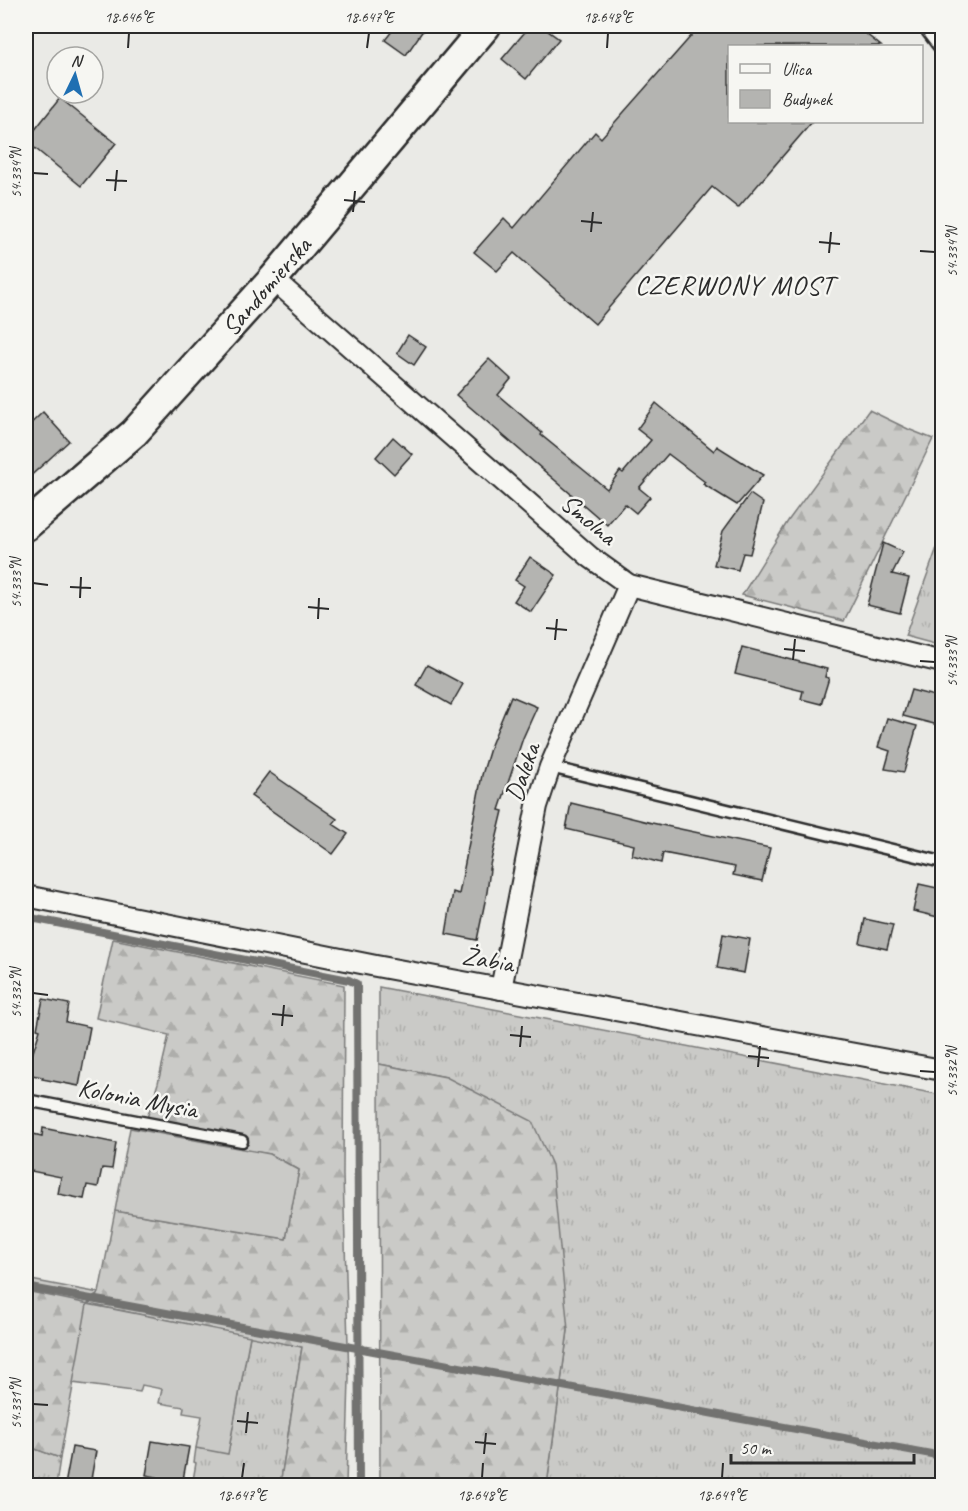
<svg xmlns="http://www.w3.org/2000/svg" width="968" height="1511" font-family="Caveat,sans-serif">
<defs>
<pattern id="grass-tufts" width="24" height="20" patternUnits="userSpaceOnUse" patternTransform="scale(1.5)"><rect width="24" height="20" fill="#cacac7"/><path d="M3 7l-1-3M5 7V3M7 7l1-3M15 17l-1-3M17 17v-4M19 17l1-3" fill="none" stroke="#aeaeab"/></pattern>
<pattern id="forest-firs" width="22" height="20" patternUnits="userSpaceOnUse" patternTransform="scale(1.5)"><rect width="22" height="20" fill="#cacac7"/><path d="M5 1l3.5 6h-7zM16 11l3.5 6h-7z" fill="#aeaeab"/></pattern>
</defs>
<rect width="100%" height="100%" fill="#eaeae6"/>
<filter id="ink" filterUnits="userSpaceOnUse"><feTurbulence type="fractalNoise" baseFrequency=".0167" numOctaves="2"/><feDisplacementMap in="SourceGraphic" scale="12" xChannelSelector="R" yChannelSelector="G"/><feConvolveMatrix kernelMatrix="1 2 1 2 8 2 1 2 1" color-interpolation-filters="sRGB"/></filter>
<g filter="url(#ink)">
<!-- grass -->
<g fill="url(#grass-tufts)" stroke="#7a7a79" stroke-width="1.5">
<path d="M 942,534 L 942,646 L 905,636 Z"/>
<path d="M 379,987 L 942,1095 L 942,1485 L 547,1485 L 568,1330 L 446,1077 L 379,1064 Z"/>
<path d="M 26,1279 L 99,1293 L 87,1304 L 26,1291 Z"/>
<path d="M 250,1336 L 302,1347 L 280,1485 L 192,1486 L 196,1463 L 194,1462 L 196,1448 L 228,1453 Z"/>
<path d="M 26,1430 L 28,1431 L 35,1449 L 60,1458 L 56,1485 L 26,1485 Z"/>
</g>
<!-- forest -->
<g fill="url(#forest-firs)" stroke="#7a7a79" stroke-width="1.5">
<path d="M 869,410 L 908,429 L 933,439 L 844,621 L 742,595 L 788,521 Z"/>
<path d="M 113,939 L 344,985 L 343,1175 L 349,1378 L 346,1485 L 280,1485 L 302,1347 L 88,1304 L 60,1458 L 35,1449 L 28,1431 L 26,1430 L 26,1291 L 88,1304 L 99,1293 L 115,1211 L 286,1239 L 299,1170 L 270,1154 L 243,1150 L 244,1137 L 147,1118 L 158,1083 L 169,1035 L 96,1018 Z"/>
<path d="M 379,1064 L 446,1077 L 532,1121 L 552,1165 L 568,1330 L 547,1485 L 380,1485 Z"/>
</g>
<!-- garden -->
<g fill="#cacac7" stroke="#7a7a79" stroke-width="1.5">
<path d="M 130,1128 L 270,1154 L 299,1170 L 286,1239 L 115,1211 Z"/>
<path d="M 87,1304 L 250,1336 L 228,1454 L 196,1448 L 202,1416 L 183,1413 L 184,1407 L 159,1403 L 162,1389 L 142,1385 L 140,1392 L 73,1383 Z"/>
</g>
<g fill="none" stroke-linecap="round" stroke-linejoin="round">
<!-- stream -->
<g stroke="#727270" stroke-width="8">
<path d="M 26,917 L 349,980 L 357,984 L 359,1486"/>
<path d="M 26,1287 L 942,1456"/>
</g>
</g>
<!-- building -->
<g fill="#b4b4b1" stroke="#2b2b2b" stroke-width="1.5">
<path d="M 396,26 L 426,26 L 406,55 L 385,40 Z"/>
<path d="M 530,26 L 541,26 L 559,39 L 526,79 L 502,59 Z"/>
<path d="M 700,26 L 856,26 L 881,46 L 729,46 L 729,122 L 812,122 L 738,208 L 712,187 L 595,324 L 514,253 L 497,271 L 474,252 L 504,218 L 514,228 L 595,132 L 601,138 Z"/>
<path d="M 60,98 L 116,143 L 81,186 L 26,141 Z"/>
<path d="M 408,335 L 426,347 L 414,365 L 397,353 Z"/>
<path d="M 489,359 L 511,379 L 498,395 L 542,433 L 541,435 L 607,489 L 620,471 L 623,473 L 651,440 L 637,429 L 656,403 L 714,451 L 717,446 L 763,475 L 737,505 L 703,484 L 705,482 L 668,454 L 639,488 L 650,497 L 636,513 L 625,504 L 607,525 L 456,395 Z"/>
<path d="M 43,412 L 69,441 L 26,480 L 26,428 Z"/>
<path d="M 393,437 L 412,454 L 394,474 L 376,457 Z"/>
<path d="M 750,494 L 763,503 L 750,554 L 743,553 L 738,570 L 714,565 L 723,531 Z"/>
<path d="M 883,543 L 903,552 L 892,574 L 909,578 L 900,613 L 867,605 Z"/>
<path d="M 530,557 L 556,575 L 531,612 L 514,601 L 524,586 L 515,580 Z"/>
<path d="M 742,647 L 827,669 L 825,677 L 829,678 L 821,704 L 801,699 L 803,691 L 735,674 Z"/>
<path d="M 427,665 L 463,684 L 451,705 L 416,685 Z"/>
<path d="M 911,690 L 942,698 L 942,726 L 903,716 Z"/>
<path d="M 511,696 L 537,707 L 523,738 L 499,810 L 503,811 L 489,869 L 490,869 L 487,892 L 477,940 L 446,934 L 453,892 L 459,894 L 482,775 L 491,745 Z"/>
<path d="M 887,718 L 917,726 L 904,772 L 885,769 L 890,751 L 878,747 Z"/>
<path d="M 269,772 L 337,819 L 333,824 L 348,834 L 333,854 L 251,796 Z"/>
<path d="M 571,803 L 652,823 L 770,848 L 762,881 L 733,875 L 735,867 L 663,853 L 661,863 L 632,855 L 634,845 L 566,829 Z"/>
<path d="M 919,884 L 942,889 L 942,918 L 913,911 Z"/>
<path d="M 865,919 L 893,925 L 887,949 L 860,943 Z"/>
<path d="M 723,934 L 750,939 L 744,973 L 717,968 Z"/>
<path d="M 43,999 L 69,1004 L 66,1022 L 90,1027 L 79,1086 L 42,1079 L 43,1077 L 26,1074 L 40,1030 L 37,1029 Z"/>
<path d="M 43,1128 L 116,1143 L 112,1169 L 102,1168 L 98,1187 L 87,1185 L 84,1199 L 58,1194 L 61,1177 L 26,1170 L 33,1134 L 42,1136 Z"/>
<path d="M 152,1441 L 189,1447 L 182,1485 L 155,1485 L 157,1477 L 146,1475 Z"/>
<path d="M 72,1447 L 96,1451 L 90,1485 L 65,1485 Z"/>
</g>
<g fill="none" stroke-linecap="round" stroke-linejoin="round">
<defs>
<g id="lane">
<path d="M 550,767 L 942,862"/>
<path d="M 26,1100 L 242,1141"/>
</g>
<g id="street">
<path d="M 929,26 L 942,43"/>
<path d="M 273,279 L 590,557 L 629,585 L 942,662"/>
<path d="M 26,896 L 376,966 L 942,1070"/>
<path d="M 501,989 L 537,806 L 550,767 L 629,585"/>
</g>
<path id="secondary" d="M 26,526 L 134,433 L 273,279 L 486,26"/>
</defs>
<!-- lane casing -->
<use href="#lane" stroke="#2b2b2b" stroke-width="15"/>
<!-- street casing -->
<use href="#street" stroke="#2b2b2b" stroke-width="24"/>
<!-- secondary casing -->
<use href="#secondary" stroke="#2b2b2b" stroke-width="33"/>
<!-- lane -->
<use href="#lane" stroke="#f6f6f2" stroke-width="10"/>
<!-- street -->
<use href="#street" stroke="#f6f6f2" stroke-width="20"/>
<!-- secondary -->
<use href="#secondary" stroke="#f6f6f2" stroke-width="28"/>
</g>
</g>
<!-- ticks -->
<path fill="none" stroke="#2b2b2b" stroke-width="2" d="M 128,48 L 129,33M 367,48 L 369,33M 607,48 L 608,33M 33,173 L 48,174M 106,180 L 127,181M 115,191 L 117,170M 344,200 L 365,202M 353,212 L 355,191M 581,221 L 602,223M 591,232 L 593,212M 819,242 L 840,244M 920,251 L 935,252M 829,253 L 831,232M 33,583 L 48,585M 70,587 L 91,588M 80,598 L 81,577M 308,607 L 329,609M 318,619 L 319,598M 546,628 L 567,630M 555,640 L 557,619M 784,649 L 805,651M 793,660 L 795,639M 920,661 L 935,662M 33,993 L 48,995M 272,1014 L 293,1016M 282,1026 L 284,1005M 510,1035 L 531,1037M 520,1047 L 522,1026M 748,1056 L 769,1058M 758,1067 L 760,1046M 920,1071 L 935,1072M 33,1404 L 48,1405M 237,1421 L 258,1423M 246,1433 L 248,1412M 475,1442 L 496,1444M 484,1454 L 486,1433M 242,1478 L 244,1463M 482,1478 L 483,1463M 722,1478 L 723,1463"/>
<g text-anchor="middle" stroke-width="5" stroke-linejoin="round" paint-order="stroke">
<!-- street labels -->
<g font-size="26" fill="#2b2b2b" stroke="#f6f6f2">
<text transform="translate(266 286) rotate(-49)" y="9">Sandomierska</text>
<text transform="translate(589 519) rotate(40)" y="9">Smolna</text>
<text transform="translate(522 772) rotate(-71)" y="9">Daleka</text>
<text transform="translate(488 959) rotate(10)" y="9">Żabia</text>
<text transform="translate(138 1098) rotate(11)" y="9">Kolonia Mysia</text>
</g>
<!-- neighbourhood labels -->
<g font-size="27" letter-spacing="1.5" fill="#2b2b2b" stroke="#f6f6f2">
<text x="735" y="294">CZERWONY MOST</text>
</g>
</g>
<!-- margin -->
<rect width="968" height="1511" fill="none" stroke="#f6f6f2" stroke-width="66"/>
<!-- legend -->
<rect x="728" y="45" width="195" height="78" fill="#f6f6f2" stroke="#a5a5a2" stroke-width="1.5"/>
<rect x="740" y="64" width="30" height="9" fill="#f6f6f2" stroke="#a5a5a2" stroke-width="1.5"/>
<text x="782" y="75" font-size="18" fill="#2b2b2b">Ulica</text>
<rect x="740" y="90" width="30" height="18" fill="#b4b4b1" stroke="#a5a5a2" stroke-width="1.5"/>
<text x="782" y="105" font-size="18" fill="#2b2b2b">Budynek</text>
<!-- north arrow -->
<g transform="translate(75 75) rotate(5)"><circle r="28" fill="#f6f6f2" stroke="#a5a5a2" stroke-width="1.5"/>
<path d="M0-4.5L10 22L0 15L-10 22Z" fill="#1f6fb2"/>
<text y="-9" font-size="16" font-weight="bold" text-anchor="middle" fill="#2b2b2b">N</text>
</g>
<!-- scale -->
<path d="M731 1454v9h183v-9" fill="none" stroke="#2b2b2b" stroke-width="3"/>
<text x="740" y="1454" font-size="18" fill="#2b2b2b" stroke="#f6f6f2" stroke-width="4.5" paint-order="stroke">50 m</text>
<rect x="33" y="33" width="902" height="1445" fill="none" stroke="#2b2b2b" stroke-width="2"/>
<g font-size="15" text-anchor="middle" fill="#2b2b2b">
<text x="129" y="22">18.646°E</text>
<text x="369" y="22">18.647°E</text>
<text x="608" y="22">18.648°E</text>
<text transform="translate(16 173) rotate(-90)" y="5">54.334°N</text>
<text transform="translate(952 252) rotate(-90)" y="5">54.334°N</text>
<text transform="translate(16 583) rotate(-90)" y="5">54.333°N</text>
<text transform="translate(952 662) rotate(-90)" y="5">54.333°N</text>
<text transform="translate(16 993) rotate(-90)" y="5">54.332°N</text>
<text transform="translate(952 1072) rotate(-90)" y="5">54.332°N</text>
<text transform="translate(16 1404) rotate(-90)" y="5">54.331°N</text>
<text x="242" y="1500">18.647°E</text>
<text x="482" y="1500">18.648°E</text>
<text x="722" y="1500">18.649°E</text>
</g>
</svg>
